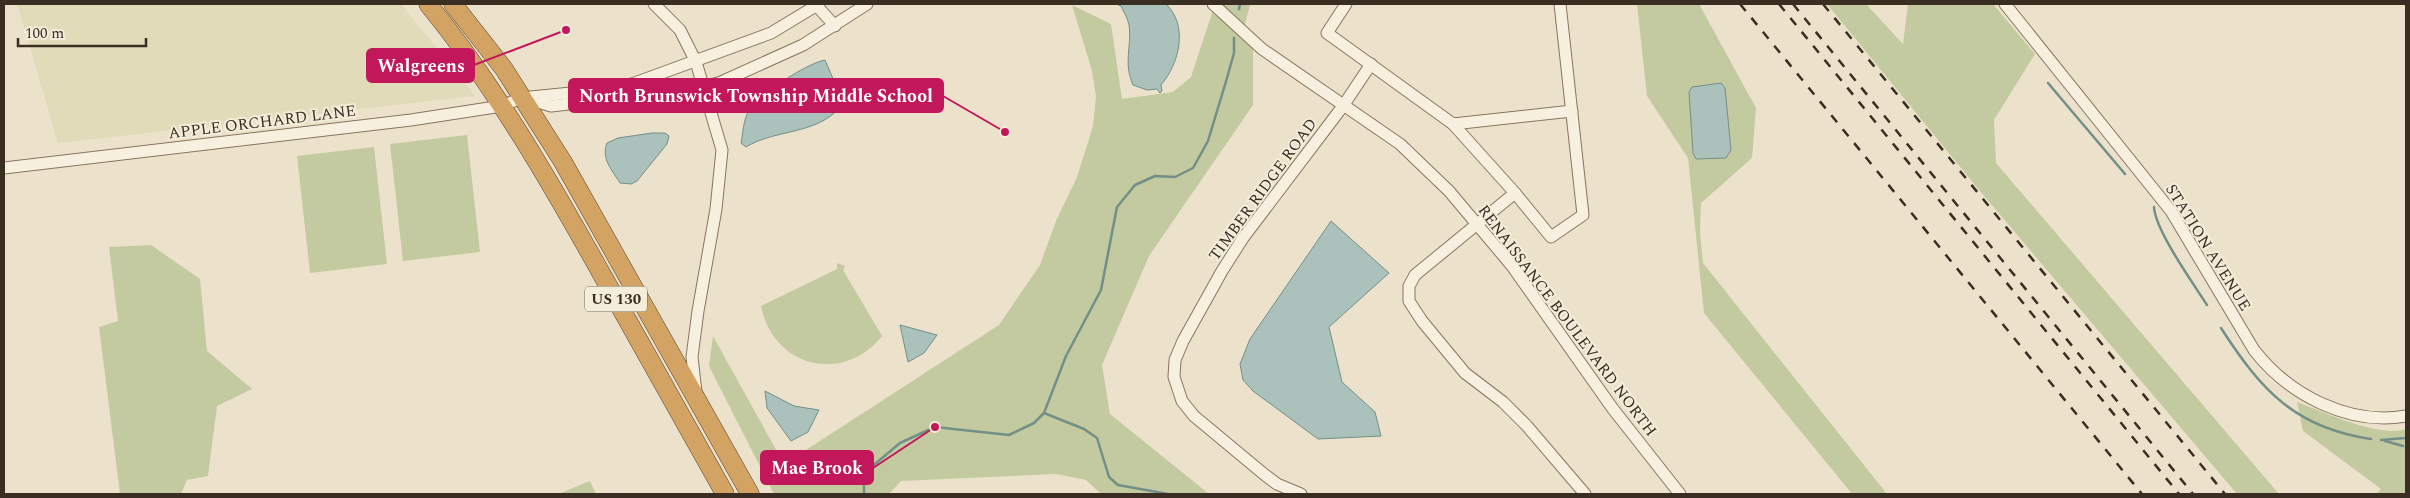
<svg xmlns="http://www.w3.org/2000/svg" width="2410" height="498" font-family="Spectral,serif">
<rect width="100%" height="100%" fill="#ece2cb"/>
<!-- farmland -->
<path fill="#e1dbb9" d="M 17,4 L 401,4 L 475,96 L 58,143 Z"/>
<!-- green -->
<g fill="#c4ca9f">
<path d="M 1215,4 L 1250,4 L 1243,33 L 1253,40 L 1253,105 L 1149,256 L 1102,365 L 1110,414 L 1209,494 L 1101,494 L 1086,480 L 1056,474 L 901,481 L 889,494 L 774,494 L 709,366 L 713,336 L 780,457 L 792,459 L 999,325 L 1040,265 L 1056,221 L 1077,177 L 1093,126 L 1096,96 L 1092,71 L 1072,5 L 1111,24 L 1122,99 L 1173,92 L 1191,77 Z"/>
<path d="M 1637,4 L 1699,4 L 1756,108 L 1752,158 L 1701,203 L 1700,231 L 1703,263 L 1887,494 L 1852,494 L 1704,313 L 1688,158 L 1647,96 Z"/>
<path d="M 1827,4 L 1866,4 L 1903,44 L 1908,4 L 1993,4 L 2035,54 L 1994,120 L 1996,163 L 2279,494 L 2237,494 L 1979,190 Z"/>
<path d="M 467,135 L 480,252 L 403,261 L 390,144 Z"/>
<path d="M 374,147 L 387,264 L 310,273 L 297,156 Z"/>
<path d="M 151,245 L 200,279 L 207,351 L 252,389 L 217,406 L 208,476 L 187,480 L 181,494 L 120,494 L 99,327 L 118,321 L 109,247 Z"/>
<path d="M 837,263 L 845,266 L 843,270 L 882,336 C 843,385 773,367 761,306 L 837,269 Z"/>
<path d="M 2297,402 C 2324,412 2379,438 2406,429 L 2406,494 L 2376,494 L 2381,489 L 2303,431 Z"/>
<path d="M 590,481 L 596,494 L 558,494 Z"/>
</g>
<!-- water -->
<g fill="#abc1bb" stroke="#728f88">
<path d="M 1116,4 L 1166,4 C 1189,26 1179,64 1161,85 L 1162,91 L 1160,93 L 1157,89 L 1147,90 L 1133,85 C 1123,62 1132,47 1129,25 C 1128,18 1123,11 1121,6 Z"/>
<path d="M 825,60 L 837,88 L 840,107 C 817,135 775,129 746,147 L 741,143 C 743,134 743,122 748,112 C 756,96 807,63 825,60 Z"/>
<path d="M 1721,83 L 1725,88 L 1731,150 L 1726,158 L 1696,159 L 1693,153 L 1689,92 L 1692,87 Z"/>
<path d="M 652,133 L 665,133 L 669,136 L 667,144 L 637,181 L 631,184 L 620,183 C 612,170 601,159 607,143 L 618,138 Z"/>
<path d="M 1331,221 L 1389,273 L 1329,327 L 1342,382 L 1375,412 L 1381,436 L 1318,439 L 1253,391 L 1243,380 L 1240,364 L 1250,339 Z"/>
<path d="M 900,325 L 937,335 L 924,353 L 908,362 Z"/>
<path d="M 765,391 L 794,406 L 819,410 L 808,432 L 791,441 L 767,408 Z"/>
</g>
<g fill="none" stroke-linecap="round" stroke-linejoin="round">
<!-- stream -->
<g stroke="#728f88" stroke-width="2.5">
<path d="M 1239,9 L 1240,4"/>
<path d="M 2048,83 L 2125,174"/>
<path d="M 2154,207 C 2155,230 2193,283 2207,305"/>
<path d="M 2221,328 C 2261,390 2295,428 2371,439"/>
<path d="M 1044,413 L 1084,429 L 1097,438 L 1109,477 L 1118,485 L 1168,494"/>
<path d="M 2381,440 L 2406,438"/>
<path d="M 2385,441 L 2403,446"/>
<path d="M 864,494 L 864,481 L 869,469 L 900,443 L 935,427 L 1009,435 L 1034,423 L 1044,413 L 1066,356 L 1101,290 L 1117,207 L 1135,185 L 1155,176 L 1175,177 L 1193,168 L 1208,141 L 1227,78 L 1234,53 L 1234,38"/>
</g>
<defs>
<g id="minor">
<path d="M 654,4 L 680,30 L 696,62 L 722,150 L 716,209 L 698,311 L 692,357 L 696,392"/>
<path d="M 815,4 L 835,26"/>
<path d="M 1213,4 L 1262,49 L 1400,144 L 1449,191 L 1512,266 L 1613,409 L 1680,494"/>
<path d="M 1346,4 L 1327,33 L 1453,124 L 1515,193 L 1551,237 L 1583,215 L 1560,4"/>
<path d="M 2005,4 L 2171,211 L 2254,350 C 2289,395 2349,426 2406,416"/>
<path d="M 528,99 L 551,106 L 694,90 L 721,82 L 803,45 L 867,4"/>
<path d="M 1453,124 L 1572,111"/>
<path d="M 4,168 L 411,120 L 502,106 L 521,98 L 591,91 L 632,84 L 771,33 L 819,4"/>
<path d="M 1515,193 L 1415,275 L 1409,286 L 1409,301 L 1422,321 L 1465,373 L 1503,402 L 1527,426 L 1585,494"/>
<path d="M 1301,494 L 1277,484 L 1265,475 L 1194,416 L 1182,401 L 1174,377 L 1175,360 L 1183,341 L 1222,271 L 1243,238 L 1343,106 L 1371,64"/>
</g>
<g id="highway">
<path d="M 428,4 C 497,89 552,185 605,280 C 645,351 685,423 725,494"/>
<path d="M 453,4 L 504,69 L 563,162 L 750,494"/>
</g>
</defs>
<!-- minor casing -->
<use href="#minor" stroke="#887560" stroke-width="13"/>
<!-- highway casing -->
<use href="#highway" stroke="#564434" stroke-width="19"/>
<!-- minor -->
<use href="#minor" stroke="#f7f0de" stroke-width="11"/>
<!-- highway -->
<use href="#highway" stroke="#d3a364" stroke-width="18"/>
<!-- rail -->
<g stroke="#3a2e22" stroke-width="2.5" stroke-dasharray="9 9" stroke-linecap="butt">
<path d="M 1740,4 L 2142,494"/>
<path d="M 1779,4 L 2179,494"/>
<path d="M 1793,4 L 2193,494"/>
<path d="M 1823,4 L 2225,494"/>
</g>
</g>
<g text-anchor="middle" stroke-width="4" stroke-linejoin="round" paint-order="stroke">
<!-- shield labels -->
<rect fill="#f4edda" stroke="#726759" stroke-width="1" x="585" y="286.5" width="62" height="25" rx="4"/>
<g font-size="15" font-weight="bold" fill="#3a2e22">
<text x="616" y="304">US 130</text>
</g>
<!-- street labels -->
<g font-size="16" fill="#3a2e22" stroke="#f4edda">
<text transform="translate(262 121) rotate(-7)" y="6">APPLE ORCHARD LANE</text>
<text transform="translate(1262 189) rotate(-54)" y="6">TIMBER RIDGE ROAD</text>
<text transform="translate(2209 247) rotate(58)" y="6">STATION AVENUE</text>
<text transform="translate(1568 320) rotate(53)" y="6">RENAISSANCE BOULEVARD NORTH</text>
</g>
</g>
<!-- callouts -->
<path fill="none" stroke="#c2185b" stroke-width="2" d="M566 30L474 65M1005 132L943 96M935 427L873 468"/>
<g fill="#c2185b" stroke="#f4edda" stroke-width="2">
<circle cx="566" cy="30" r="5"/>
<circle cx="1005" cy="132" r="5"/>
<circle cx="935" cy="427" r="5"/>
</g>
<g fill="#c2185b" stroke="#c2185b" stroke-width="2">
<rect x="367" y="49" width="107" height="33" rx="5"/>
<rect x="569" y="79" width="374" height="33" rx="5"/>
<rect x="761" y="451" width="112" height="33" rx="5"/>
</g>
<g font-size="18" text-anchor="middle" font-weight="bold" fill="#fff">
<text x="421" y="72">Walgreens</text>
<text x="756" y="102">North Brunswick Township Middle School</text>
<text x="817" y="474">Mae Brook</text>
</g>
<!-- border -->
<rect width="2410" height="498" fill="none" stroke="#3a2e22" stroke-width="10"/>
<!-- scale -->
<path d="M18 38v8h128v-8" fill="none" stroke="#3a2e22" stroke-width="2.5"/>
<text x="25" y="38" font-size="15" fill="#3a2e22" stroke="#f4edda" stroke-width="4" paint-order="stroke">100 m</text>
</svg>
